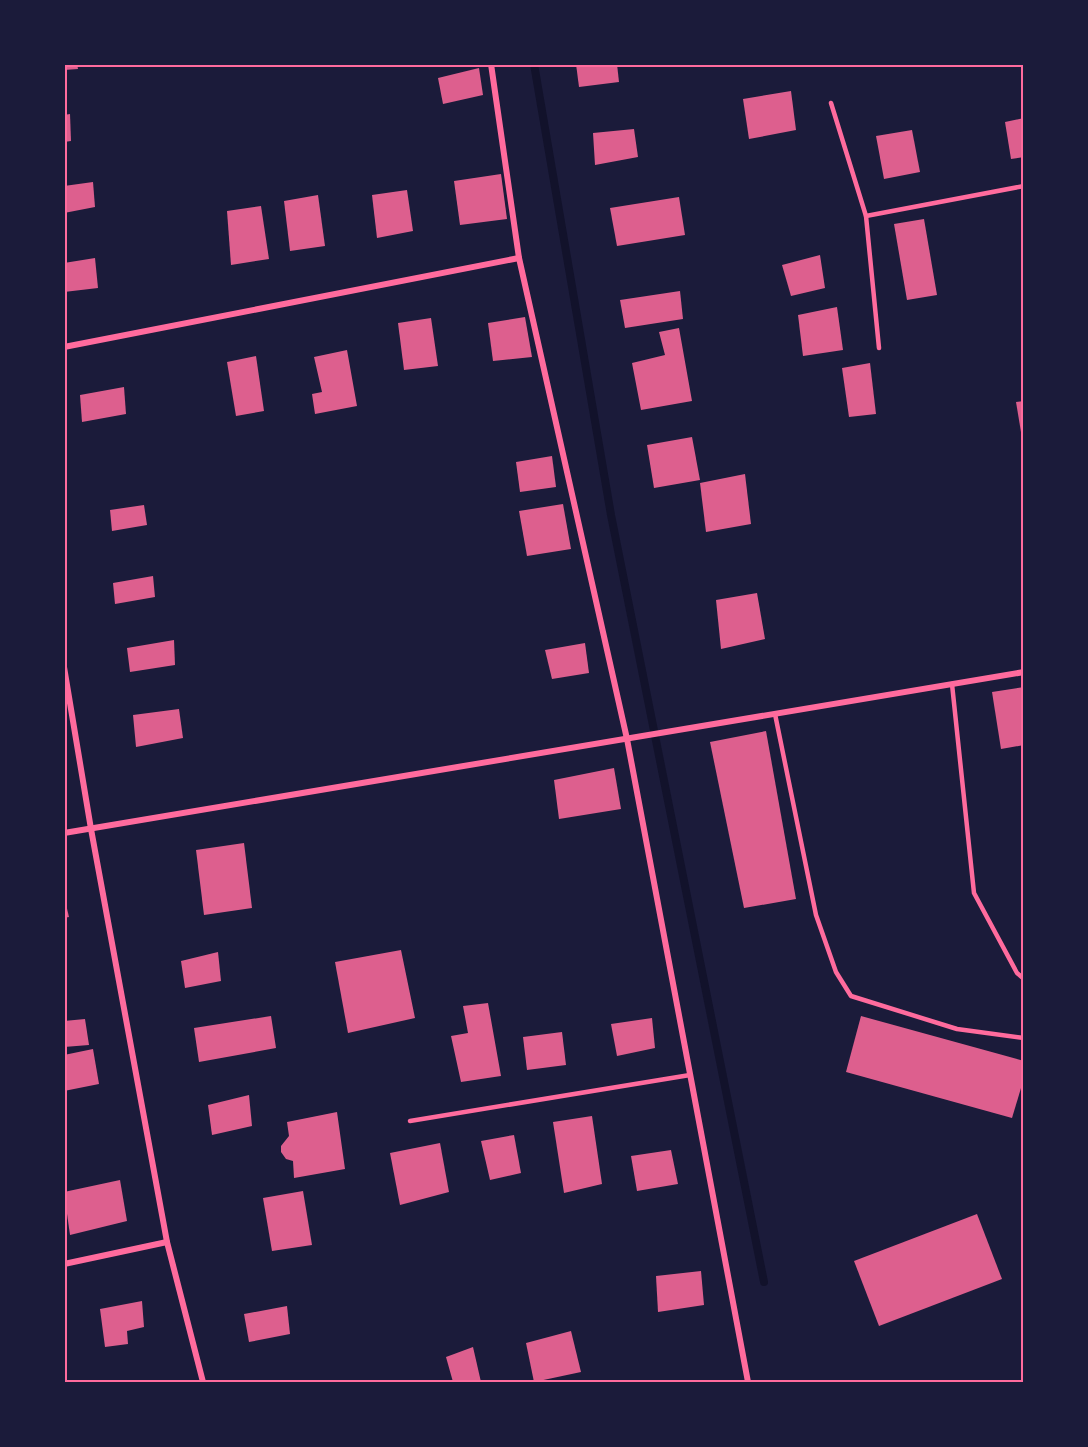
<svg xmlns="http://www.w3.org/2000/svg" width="1088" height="1447" font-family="Inter,sans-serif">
<rect width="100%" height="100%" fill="#1b1b3a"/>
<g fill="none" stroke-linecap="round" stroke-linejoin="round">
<!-- stream -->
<path stroke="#12122b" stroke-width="8" d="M 534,64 L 611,515 L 764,1282"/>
</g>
<!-- building -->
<g fill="#dd5f8e">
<path d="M 64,64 L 77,64 L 78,69 L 64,70 Z"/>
<path d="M 576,64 L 617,64 L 619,82 L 579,87 Z"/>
<path d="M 479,68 L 483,95 L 443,104 L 438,78 Z"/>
<path d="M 791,91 L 796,130 L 749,139 L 743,99 Z"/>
<path d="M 70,114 L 71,141 L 64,142 L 64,115 Z"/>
<path d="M 1024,118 L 1024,157 L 1011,159 L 1005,122 Z"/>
<path d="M 634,129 L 638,157 L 595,165 L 593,133 Z"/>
<path d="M 912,130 L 920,172 L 884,179 L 876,136 Z"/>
<path d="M 501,174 L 507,219 L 460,225 L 454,181 Z"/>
<path d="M 93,182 L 95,207 L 64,213 L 64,186 Z"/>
<path d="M 407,190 L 413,231 L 377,238 L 372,195 Z"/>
<path d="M 318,195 L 325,246 L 290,251 L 284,201 Z"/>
<path d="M 679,197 L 685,235 L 617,246 L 610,208 Z"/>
<path d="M 261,206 L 269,259 L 231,265 L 227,211 Z"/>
<path d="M 924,219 L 937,295 L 907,300 L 894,224 Z"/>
<path d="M 820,255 L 825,288 L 791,296 L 782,265 Z"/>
<path d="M 95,258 L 98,288 L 64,292 L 64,263 Z"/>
<path d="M 680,291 L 683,319 L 625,328 L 620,300 Z"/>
<path d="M 837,307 L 843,350 L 803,356 L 798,315 Z"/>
<path d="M 525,317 L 532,357 L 493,361 L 488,323 Z"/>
<path d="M 431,318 L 438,366 L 404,370 L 398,323 Z"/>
<path d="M 679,328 L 692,401 L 641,410 L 632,363 L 665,355 L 659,332 Z"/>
<path d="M 347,350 L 357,406 L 315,414 L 312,394 L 322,392 L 314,357 Z"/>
<path d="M 256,356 L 264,411 L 236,416 L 227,362 Z"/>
<path d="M 870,363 L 876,414 L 849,417 L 842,368 Z"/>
<path d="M 124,387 L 126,414 L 82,422 L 80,395 Z"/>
<path d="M 1024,401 L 1024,438 L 1022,438 L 1016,402 Z"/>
<path d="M 692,437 L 700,480 L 654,488 L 647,445 Z"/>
<path d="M 552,456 L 556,487 L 520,492 L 516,462 Z"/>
<path d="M 745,474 L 751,524 L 706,532 L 700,483 Z"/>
<path d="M 563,504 L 571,549 L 527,556 L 519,511 Z"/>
<path d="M 144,505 L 147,525 L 112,531 L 110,510 Z"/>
<path d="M 153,576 L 155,597 L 115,604 L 113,583 Z"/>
<path d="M 757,593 L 765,639 L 721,649 L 716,600 Z"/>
<path d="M 174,640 L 175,665 L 130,672 L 127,648 Z"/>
<path d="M 585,643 L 589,673 L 552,679 L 545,650 Z"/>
<path d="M 1024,687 L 1024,745 L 1001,749 L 992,692 Z"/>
<path d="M 179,709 L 183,738 L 136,747 L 133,715 Z"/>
<path d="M 766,731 L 796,899 L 744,908 L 710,742 Z"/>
<path d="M 614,768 L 621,809 L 559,819 L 554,780 Z"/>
<path d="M 244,843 L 252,908 L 204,915 L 196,850 Z"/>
<path d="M 64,896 L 69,917 L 64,918 Z"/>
<path d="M 401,950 L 415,1018 L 348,1033 L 335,962 Z"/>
<path d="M 218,952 L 221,981 L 185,988 L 181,961 Z"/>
<path d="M 488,1003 L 501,1076 L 461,1082 L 451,1036 L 468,1033 L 463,1006 Z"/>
<path d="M 271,1016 L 276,1048 L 199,1062 L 194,1028 Z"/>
<path d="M 861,1016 L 1024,1061 L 1024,1078 L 1012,1118 L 846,1072 Z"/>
<path d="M 652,1018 L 655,1048 L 617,1056 L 611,1024 Z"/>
<path d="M 85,1019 L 89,1045 L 64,1047 L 64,1021 Z"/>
<path d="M 562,1032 L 566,1065 L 527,1070 L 523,1037 Z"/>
<path d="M 93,1049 L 99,1084 L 64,1091 L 64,1055 Z"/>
<path d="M 249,1095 L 252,1126 L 212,1135 L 208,1105 Z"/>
<path d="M 337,1112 L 345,1169 L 294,1178 L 293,1161 L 286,1159 L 281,1152 L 281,1146 L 289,1136 L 287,1122 Z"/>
<path d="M 592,1116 L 602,1184 L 564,1193 L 553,1122 Z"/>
<path d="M 514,1135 L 521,1173 L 490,1180 L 481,1141 Z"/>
<path d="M 440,1143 L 449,1192 L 400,1205 L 390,1153 Z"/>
<path d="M 671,1150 L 678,1184 L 637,1191 L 631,1156 Z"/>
<path d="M 120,1180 L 127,1221 L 70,1235 L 64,1192 Z"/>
<path d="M 303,1191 L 312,1245 L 272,1251 L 263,1198 Z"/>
<path d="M 977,1214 L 1002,1279 L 879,1326 L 854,1261 Z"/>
<path d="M 701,1271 L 704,1305 L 658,1312 L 656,1276 Z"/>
<path d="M 142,1301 L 144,1327 L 127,1331 L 128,1344 L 105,1347 L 100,1309 Z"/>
<path d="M 287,1306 L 290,1334 L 249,1342 L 244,1314 Z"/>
<path d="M 571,1331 L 581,1372 L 534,1382 L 526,1343 Z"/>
<path d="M 473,1347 L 481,1382 L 453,1382 L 446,1357 Z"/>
</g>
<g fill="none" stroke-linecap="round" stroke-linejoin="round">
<!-- service -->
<g stroke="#ff6b9d" stroke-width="4.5">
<path d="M 831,103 L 866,216 L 879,348"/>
<path d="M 866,216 L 1024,186"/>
<path d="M 952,684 L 974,893 L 1017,973 L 1024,979"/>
<path d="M 775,714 L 816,915 L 836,972 L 851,996 L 957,1029 L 1024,1038"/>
<path d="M 410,1121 L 690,1075"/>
</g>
<!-- minor -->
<g stroke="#ff6b9d" stroke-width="6">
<path d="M 491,64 L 519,258 L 627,739 L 748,1382"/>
<path d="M 64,347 L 519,258"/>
<path d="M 64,667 L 91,829 L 167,1242 L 203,1382"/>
<path d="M 64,833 L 1024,672"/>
<path d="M 64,1264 L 167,1242"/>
</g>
</g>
<!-- border -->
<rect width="1088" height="1447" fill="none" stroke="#1b1b3a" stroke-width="132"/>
<rect x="66" y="66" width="956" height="1315" fill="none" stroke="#ff6b9d" stroke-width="2"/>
</svg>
